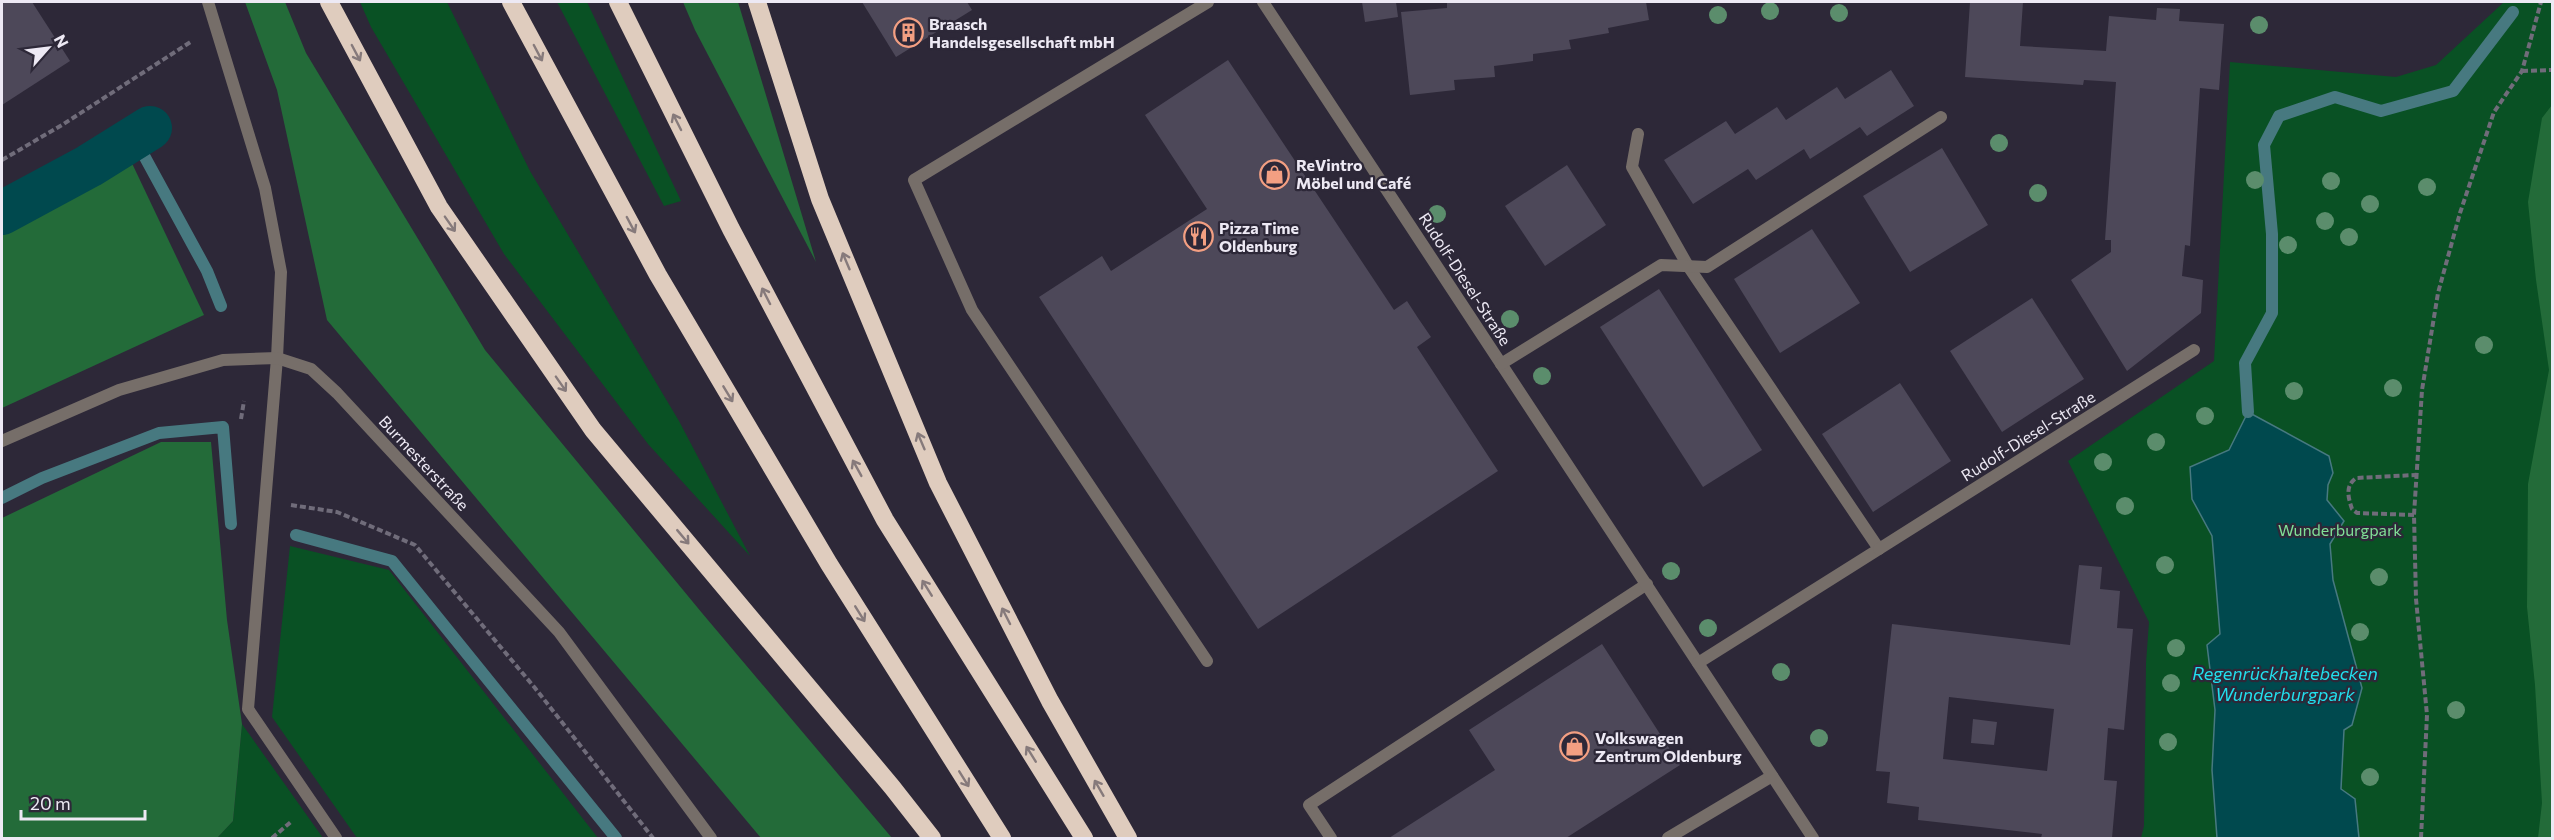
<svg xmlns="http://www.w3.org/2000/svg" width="2554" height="840" font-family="Commissioner,sans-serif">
<rect width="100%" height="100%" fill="#2d2838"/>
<!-- green -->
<g fill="#095124">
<path d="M 360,2 L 447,2 L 530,171 L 679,421 L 750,556 L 648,444 L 504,254 L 371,27 Z"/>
<path d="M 557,2 L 587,2 L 681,201 L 664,206 Z"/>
<path d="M 2504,2 L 2552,2 L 2552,838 L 2141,838 L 2144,826 L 2146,663 L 2149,622 L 2068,461 L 2214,361 L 2230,62 L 2396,77 L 2436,65 Z"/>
<path d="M 290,546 L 389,570 L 598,838 L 357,838 L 272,717 Z"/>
<path d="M 242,724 L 323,838 L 217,838 L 233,821 Z"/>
</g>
<!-- forest -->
<g fill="#236b39">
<path d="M 245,2 L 285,2 L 306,53 L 485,350 L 702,613 L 892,838 L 761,838 L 327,320 L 277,90 Z"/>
<path d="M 683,2 L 738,2 L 816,262 L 695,30 Z"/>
<path d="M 2552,105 L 2552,838 L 2538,838 L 2542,803 L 2535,685 L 2527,607 L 2528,484 L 2549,370 L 2536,280 L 2528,202 L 2542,118 Z"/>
<path d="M 129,157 L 204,315 L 2,408 L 2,227 Z"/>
<path d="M 161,442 L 211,442 L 227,620 L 242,724 L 233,821 L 217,838 L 2,838 L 2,518 Z"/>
</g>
<!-- water -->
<path fill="#00494e" stroke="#477980" stroke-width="1.5" d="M 2248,412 L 2329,456 L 2333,473 L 2328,485 L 2327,500 L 2344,521 L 2330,544 L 2333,580 L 2362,688 L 2352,725 L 2344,730 L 2341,789 L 2355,799 L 2359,838 L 2217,838 L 2212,770 L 2215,710 L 2207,645 L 2220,634 L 2212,536 L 2192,499 L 2190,467 L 2229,450 Z"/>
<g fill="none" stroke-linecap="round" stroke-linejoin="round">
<!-- stream -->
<g stroke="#477980" stroke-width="12">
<path d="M 135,139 L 207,271 L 221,306"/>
<path d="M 2248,412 L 2245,363 L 2272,313 L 2272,234 L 2264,145 L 2279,116 L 2335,97 L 2381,111 L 2453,91 L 2513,12"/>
<path d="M 2,498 L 42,478 L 159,433 L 223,427 L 231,524"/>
<path d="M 296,535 L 392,561 L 616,838"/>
</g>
<!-- canal -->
<path stroke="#00494e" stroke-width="44" d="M 2,213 L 89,166 L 150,128"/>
</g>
<!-- building -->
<g fill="#4d4859" fill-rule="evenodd">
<path d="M 2,2 L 32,2 L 70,61 L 2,105 Z"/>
<path d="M 862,2 L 967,2 L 972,10 L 896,57 Z"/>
<path d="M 1362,2 L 1396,2 L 1398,17 L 1365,22 Z"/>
<path d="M 1447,2 L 1646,2 L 1649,20 L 1608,28 L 1609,33 L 1569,40 L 1571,49 L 1533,54 L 1533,61 L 1494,66 L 1495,77 L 1454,80 L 1455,90 L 1410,95 L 1401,12 L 1447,8 Z"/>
<path d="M 1970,2 L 2023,2 L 2020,46 L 2106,51 L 2109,16 L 2156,20 L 2157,8 L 2180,9 L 2179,21 L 2224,24 L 2219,90 L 2200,88 L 2190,246 L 2185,245 L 2182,276 L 2203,280 L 2201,313 L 2127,371 L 2071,280 L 2111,252 L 2111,240 L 2105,240 L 2116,82 L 2084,80 L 2083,85 L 1965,77 Z"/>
<path d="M 1228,60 L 1394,310 L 1407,301 L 1418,318 L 1431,337 L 1417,347 L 1498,471 L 1258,629 L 1039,297 L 1102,256 L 1111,271 L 1207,209 L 1145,115 Z"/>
<path d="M 1891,70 L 1914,106 L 1867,136 L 1860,127 L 1810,159 L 1804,149 L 1756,180 L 1748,169 L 1693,204 L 1664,160 L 1726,121 L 1735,134 L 1777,107 L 1786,120 L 1837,87 L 1845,99 Z"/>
<path d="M 1942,148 L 1988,225 L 1910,272 L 1863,196 Z"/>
<path d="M 1567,165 L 1606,225 L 1545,266 L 1505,206 Z"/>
<path d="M 1812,229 L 1860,303 L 1780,353 L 1734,279 Z"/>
<path d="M 1659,289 L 1762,450 L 1703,487 L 1600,327 Z"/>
<path d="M 2032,298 L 2084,379 L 2002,432 L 1950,351 Z"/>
<path d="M 1900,383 L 1951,461 L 1873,512 L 1822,434 Z"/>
<path d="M 2079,565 L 2102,567 L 2100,589 L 2120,591 L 2117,628 L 2133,629 L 2124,730 L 2108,728 L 2104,780 L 2117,781 L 2112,838 L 2041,838 L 2042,834 L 1918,820 L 1919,807 L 1887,803 L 1890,772 L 1876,771 L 1892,624 L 2070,645 ZM 1949,697 L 2054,709 L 2047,771 L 1943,759 Z"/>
<path d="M 1602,644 L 1680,765 L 1566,838 L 1389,838 L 1495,770 L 1469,730 Z"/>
<path d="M 1973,719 L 1997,722 L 1994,745 L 1971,743 Z"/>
</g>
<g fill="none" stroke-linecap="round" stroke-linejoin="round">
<!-- path -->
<g stroke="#706c7a" stroke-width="4" stroke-dasharray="6 3" stroke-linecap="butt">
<path d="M 2522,71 L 2552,70"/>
<path d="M 2,160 L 62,125 L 192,41"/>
<path d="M 241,419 L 244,401"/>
<path d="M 291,505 L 337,512 L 415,545 L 535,688 L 653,838"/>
<path d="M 2414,515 L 2357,513 L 2352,509 C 2348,497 2345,486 2356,478 L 2415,475"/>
<path d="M 272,838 L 292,821"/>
<path d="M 2421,838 L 2427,715 L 2416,599 L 2414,515 L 2422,390 L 2438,293 L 2460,213 L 2494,112 L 2522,71 L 2541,2"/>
</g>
<!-- service -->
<g stroke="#766e69" stroke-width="12">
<path d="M 208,2 L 265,188 L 281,272 L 277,358 L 248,709 L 336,838"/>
<path d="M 1207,661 L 972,310 L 914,180 L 1208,2"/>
<path d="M 1331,838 L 1309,805 L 1647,584"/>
<path d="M 1668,838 L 1772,776"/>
</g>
<!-- minor -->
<g stroke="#766e69" stroke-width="12">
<path d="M 1263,2 L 1813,838"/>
<path d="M 1638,134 L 1632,167 L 1688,266 L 1879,549 L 1698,663"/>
<path d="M 1501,364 L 1661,265 L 1707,267 L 1941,117"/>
<path d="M 2,441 L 119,390 L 223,360 L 277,358 L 311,369 L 337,393 L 559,632 L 711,838"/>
<path d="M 1879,549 L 2194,350"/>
</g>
<!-- motorway -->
<g stroke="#dfccbe" stroke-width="18">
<path d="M 329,2 L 439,207 L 593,430 L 892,787 L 932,838"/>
<path d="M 511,2 L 658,275 L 829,564 L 1002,838"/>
<path d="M 618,2 L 731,229 L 885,520 L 1084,838"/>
<path d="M 757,2 L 820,199 L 938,483 L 1050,701 L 1128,838"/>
</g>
</g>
<!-- trees -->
<g fill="#5b8d6c">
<circle cx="1770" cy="11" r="9"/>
<circle cx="1839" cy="13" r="9"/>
<circle cx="1718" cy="15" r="9"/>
<circle cx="2259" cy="25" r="9"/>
<circle cx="1999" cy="143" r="9"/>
<circle cx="2255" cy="180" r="9"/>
<circle cx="2331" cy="181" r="9"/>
<circle cx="2427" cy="187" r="9"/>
<circle cx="2038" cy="193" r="9"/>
<circle cx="2370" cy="204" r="9"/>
<circle cx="1437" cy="214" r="9"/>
<circle cx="2325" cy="221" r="9"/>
<circle cx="2349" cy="237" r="9"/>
<circle cx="2288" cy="245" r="9"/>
<circle cx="1510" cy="319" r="9"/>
<circle cx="2484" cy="345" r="9"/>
<circle cx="1542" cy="376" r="9"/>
<circle cx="2393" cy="388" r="9"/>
<circle cx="2294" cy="391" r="9"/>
<circle cx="2205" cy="416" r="9"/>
<circle cx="2156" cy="442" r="9"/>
<circle cx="2103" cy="462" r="9"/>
<circle cx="2125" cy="506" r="9"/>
<circle cx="2165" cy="565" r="9"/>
<circle cx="1671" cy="571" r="9"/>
<circle cx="2379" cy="577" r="9"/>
<circle cx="1708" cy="628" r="9"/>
<circle cx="2360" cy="632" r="9"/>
<circle cx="2176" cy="648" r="9"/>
<circle cx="1781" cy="672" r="9"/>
<circle cx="2171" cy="683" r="9"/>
<circle cx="2456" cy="710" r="9"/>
<circle cx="1819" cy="738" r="9"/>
<circle cx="2168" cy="742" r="9"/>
<circle cx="2370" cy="777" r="9"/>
</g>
<!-- one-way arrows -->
<defs><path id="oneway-shaft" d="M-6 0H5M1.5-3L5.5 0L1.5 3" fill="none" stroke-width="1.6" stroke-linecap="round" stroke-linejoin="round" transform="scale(1.5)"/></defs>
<g stroke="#867a7b">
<use href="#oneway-shaft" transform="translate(356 53) rotate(62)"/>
<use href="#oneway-shaft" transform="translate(538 53) rotate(62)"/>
<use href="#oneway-shaft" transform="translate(677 122) rotate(-117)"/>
<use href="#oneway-shaft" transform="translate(450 224) rotate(55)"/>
<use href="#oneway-shaft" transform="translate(631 225) rotate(62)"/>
<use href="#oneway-shaft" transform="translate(846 261) rotate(-113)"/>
<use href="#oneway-shaft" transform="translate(766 296) rotate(-117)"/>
<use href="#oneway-shaft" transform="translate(561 384) rotate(55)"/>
<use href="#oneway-shaft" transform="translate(728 394) rotate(59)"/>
<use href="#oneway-shaft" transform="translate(921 441) rotate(-113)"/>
<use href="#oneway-shaft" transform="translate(857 468) rotate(-119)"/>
<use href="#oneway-shaft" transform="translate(683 537) rotate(50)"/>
<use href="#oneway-shaft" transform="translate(927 588) rotate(-122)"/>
<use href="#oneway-shaft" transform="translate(860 614) rotate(58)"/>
<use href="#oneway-shaft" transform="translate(1006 616) rotate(-117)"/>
<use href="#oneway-shaft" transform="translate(1031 754) rotate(-122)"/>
<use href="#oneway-shaft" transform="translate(964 779) rotate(58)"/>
<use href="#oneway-shaft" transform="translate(1099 788) rotate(-120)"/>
</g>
<!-- icons -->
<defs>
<symbol id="building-ring" viewBox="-11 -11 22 22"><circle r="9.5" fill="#2d2838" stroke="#f39f82" stroke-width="1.5"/><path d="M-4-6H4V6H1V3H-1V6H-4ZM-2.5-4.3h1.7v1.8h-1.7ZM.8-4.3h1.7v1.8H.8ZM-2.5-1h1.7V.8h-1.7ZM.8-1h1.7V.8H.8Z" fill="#f39f82"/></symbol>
<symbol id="shop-ring" viewBox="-11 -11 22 22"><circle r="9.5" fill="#2d2838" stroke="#f39f82" stroke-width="1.5"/><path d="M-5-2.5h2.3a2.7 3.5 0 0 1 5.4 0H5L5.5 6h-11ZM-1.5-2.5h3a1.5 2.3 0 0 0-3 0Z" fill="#f39f82"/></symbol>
<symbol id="restaurant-ring" viewBox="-11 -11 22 22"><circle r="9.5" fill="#2d2838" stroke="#f39f82" stroke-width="1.5"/><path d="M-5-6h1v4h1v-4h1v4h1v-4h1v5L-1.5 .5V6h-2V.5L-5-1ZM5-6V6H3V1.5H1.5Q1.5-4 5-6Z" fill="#f39f82"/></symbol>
</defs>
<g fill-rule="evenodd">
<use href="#building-ring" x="892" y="16" width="33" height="33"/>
<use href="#shop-ring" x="1258" y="158" width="33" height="33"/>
<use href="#restaurant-ring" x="1182" y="220" width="33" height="33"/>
<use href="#shop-ring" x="1558" y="730" width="33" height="33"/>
</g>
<g text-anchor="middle" stroke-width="4.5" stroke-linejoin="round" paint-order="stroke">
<!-- poi labels -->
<g font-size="16" font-weight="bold" fill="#ede9f4" stroke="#2d2838" text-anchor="start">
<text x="929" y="30">Braasch<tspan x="929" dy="18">Handelsgesellschaft mbH</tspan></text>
<text x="1296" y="171">ReVintro<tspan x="1296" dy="18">Möbel und Café</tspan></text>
<text x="1219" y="234">Pizza Time<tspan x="1219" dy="18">Oldenburg</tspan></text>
<text x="1595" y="744">Volkswagen<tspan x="1595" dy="18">Zentrum Oldenburg</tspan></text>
</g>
<!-- street labels -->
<g font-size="16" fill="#ede9f4" stroke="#2d2838">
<text transform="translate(1465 279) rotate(57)" y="6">Rudolf-Diesel-Straße</text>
<text transform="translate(2028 436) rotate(-32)" y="6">Rudolf-Diesel-Straße</text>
<text transform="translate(424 463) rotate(47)" y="6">Burmesterstraße</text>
</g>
<!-- park labels -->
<g font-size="16" fill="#81e097" stroke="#2d2838">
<text x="2340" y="536">Wunderburgpark</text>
</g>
<!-- water labels -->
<g font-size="18" font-style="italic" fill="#21dfed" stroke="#2d2838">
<text x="2285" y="680">Regenrückhaltebecken<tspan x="2285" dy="21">Wunderburgpark</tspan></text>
</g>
</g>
<!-- border -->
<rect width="2554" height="840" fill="none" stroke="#ede9f4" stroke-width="6"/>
<!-- north arrow -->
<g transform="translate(48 48) rotate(62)" stroke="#2d2838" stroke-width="4.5" paint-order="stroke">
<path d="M0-4.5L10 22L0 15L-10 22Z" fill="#ede9f4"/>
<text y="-9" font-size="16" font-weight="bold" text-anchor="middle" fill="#ede9f4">N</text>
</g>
<!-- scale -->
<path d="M21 810v9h124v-9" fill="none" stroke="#ede9f4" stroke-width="3"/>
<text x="30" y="810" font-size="18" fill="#ede9f4" stroke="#2d2838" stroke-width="4.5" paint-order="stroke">20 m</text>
</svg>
